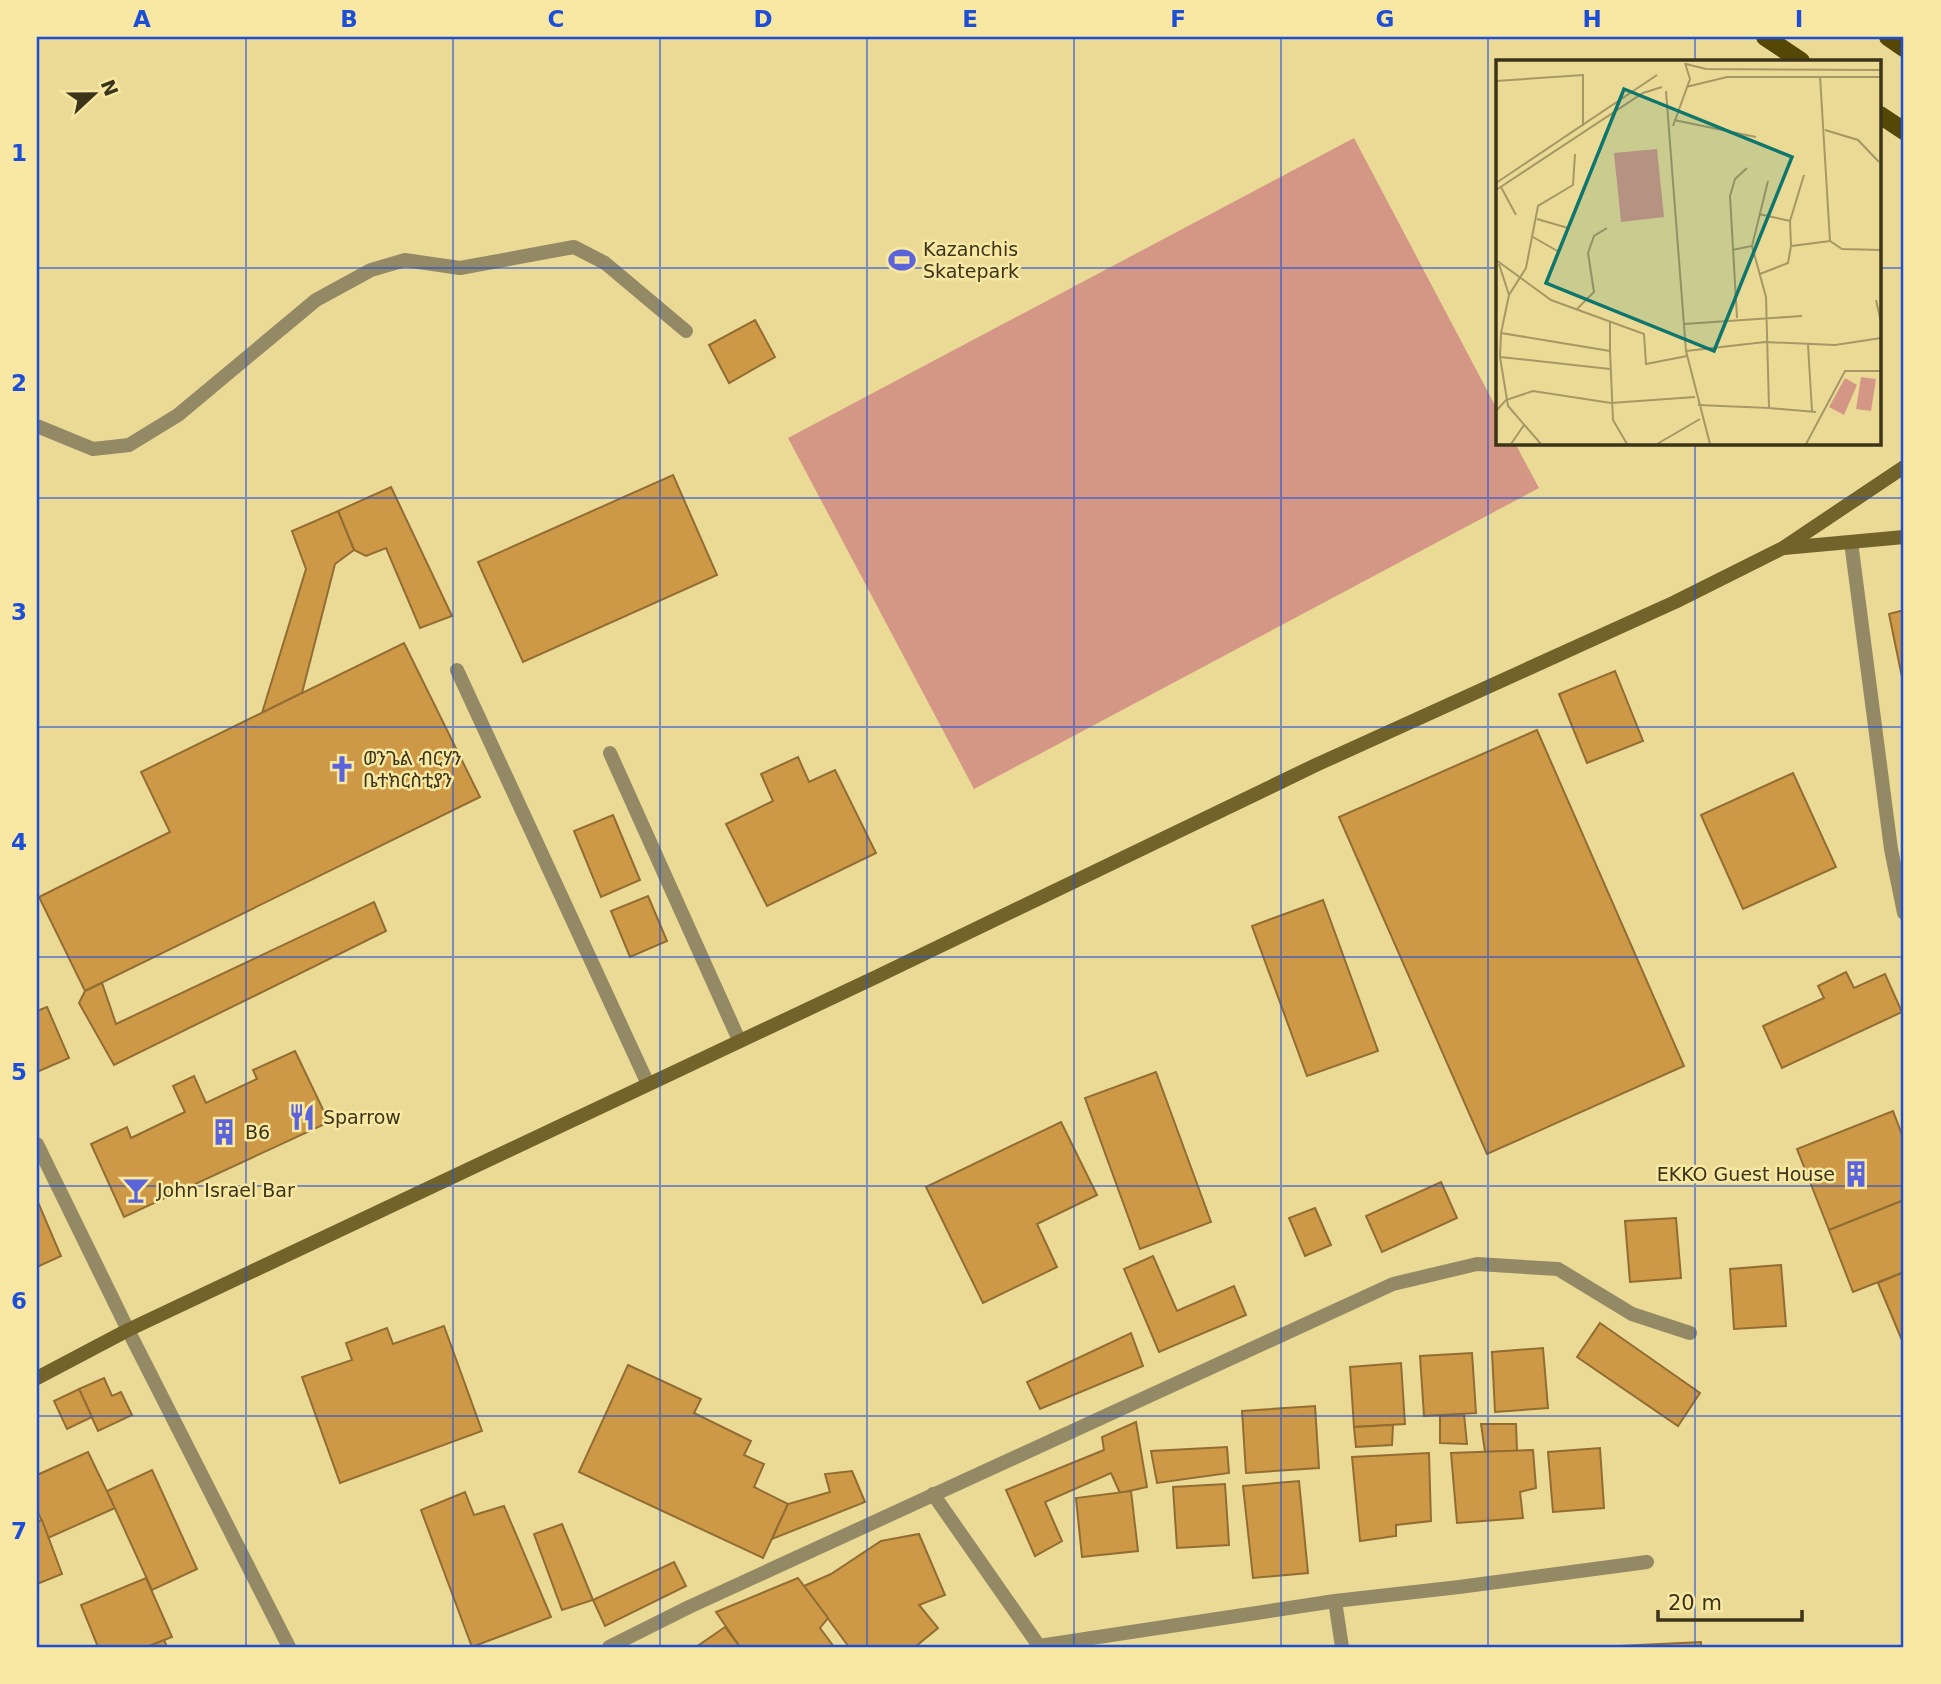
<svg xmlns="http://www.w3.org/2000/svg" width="1941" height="1684" font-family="'DejaVu Sans','Noto Sans Ethiopic',sans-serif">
<rect width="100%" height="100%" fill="#ebda96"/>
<!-- pitch -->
<path fill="#d49786" d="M 1354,138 L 1498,411 L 1498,443 L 1515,443 L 1539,488 L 974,789 L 788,438 Z"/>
<!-- building -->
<g fill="#cd9946" stroke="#926d33" stroke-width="2">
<path d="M 755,320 L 775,357 L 729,383 L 709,345 Z"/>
<path d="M 673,475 L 717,575 L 523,662 L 478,562 Z"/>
<path d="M 391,487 L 452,616 L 420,628 L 386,548 L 366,556 L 354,550 L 338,511 Z"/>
<path d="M 338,511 L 354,550 L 335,564 L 302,693 L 262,713 L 306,569 L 292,531 Z"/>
<path d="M 1904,610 L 1904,687 L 1889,614 Z"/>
<path d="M 404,643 L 480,797 L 85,991 L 39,897 L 170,832 L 141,772 Z"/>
<path d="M 1615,671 L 1643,741 L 1587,763 L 1559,694 Z"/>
<path d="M 1537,730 L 1684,1066 L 1487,1154 L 1339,817 Z"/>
<path d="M 798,757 L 809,782 L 835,770 L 876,853 L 767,906 L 726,824 L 773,801 L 761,774 Z"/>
<path d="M 1793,773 L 1836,867 L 1743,909 L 1701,815 Z"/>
<path d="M 613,815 L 640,880 L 601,897 L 574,831 Z"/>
<path d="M 648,896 L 667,941 L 630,957 L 611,911 Z"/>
<path d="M 1323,900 L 1378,1051 L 1307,1076 L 1252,926 Z"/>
<path d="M 374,902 L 386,931 L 114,1065 L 79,1003 L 85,991 L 102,983 L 116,1024 Z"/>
<path d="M 1846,972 L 1854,988 L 1885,974 L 1902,1012 L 1782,1068 L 1763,1026 L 1824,998 L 1818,986 Z"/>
<path d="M 47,1007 L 69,1058 L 37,1072 L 37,1011 Z"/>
<path d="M 295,1051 L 329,1122 L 124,1217 L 91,1144 L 127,1127 L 131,1138 L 185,1112 L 173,1086 L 194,1076 L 206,1103 L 257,1079 L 253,1070 Z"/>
<path d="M 1156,1072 L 1211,1222 L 1140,1249 L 1085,1098 Z"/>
<path d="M 1893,1111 L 1904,1140 L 1904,1200 L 1829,1230 L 1797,1149 Z"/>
<path d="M 1061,1122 L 1097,1195 L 1037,1224 L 1057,1267 L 983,1303 L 926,1187 Z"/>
<path d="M 1441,1182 L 1457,1218 L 1382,1252 L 1366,1216 Z"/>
<path d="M 37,1200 L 61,1256 L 37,1267 Z"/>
<path d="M 1904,1200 L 1904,1272 L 1853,1292 L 1829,1230 Z"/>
<path d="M 1315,1208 L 1331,1245 L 1305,1256 L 1289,1218 Z"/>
<path d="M 1676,1218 L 1681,1278 L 1630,1282 L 1625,1221 Z"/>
<path d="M 1153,1256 L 1177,1311 L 1234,1286 L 1246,1315 L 1159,1352 L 1124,1269 Z"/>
<path d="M 1781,1265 L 1786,1326 L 1734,1329 L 1730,1269 Z"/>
<path d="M 1904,1272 L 1904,1345 L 1878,1283 Z"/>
<path d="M 1600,1323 L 1700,1393 L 1678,1426 L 1577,1357 Z"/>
<path d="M 444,1326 L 482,1431 L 340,1483 L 302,1377 L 352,1360 L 346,1343 L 387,1328 L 393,1344 Z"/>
<path d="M 1131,1333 L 1143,1366 L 1040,1409 L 1027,1382 Z"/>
<path d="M 1543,1348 L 1548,1408 L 1495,1412 L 1492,1352 Z"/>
<path d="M 1472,1353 L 1476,1413 L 1424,1416 L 1420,1356 Z"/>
<path d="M 1401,1363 L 1405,1424 L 1354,1427 L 1350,1367 Z"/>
<path d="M 628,1365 L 701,1399 L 694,1413 L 751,1441 L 744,1455 L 764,1464 L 754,1487 L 788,1504 L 763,1558 L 579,1472 Z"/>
<path d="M 104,1378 L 112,1396 L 121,1392 L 132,1415 L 98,1431 L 79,1389 Z"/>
<path d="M 79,1389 L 92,1417 L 67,1429 L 54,1401 Z"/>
<path d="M 1315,1406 L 1319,1468 L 1246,1473 L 1242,1411 Z"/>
<path d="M 1464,1414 L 1467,1444 L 1440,1443 L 1440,1416 Z"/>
<path d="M 1136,1422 L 1147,1487 L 1120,1493 L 1111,1473 L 1045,1502 L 1062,1541 L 1035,1556 L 1006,1490 L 1104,1450 L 1102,1437 Z"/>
<path d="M 1481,1424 L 1516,1424 L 1517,1451 L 1485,1452 Z"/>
<path d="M 1393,1425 L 1392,1445 L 1356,1447 L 1354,1427 Z"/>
<path d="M 1227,1447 L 1229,1473 L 1157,1483 L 1151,1451 Z"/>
<path d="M 1600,1448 L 1604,1508 L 1553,1512 L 1548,1452 Z"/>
<path d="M 1533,1450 L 1536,1488 L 1520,1492 L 1523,1518 L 1457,1523 L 1451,1453 Z"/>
<path d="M 88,1452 L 115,1508 L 48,1538 L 37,1509 L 37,1475 Z"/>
<path d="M 1429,1453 L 1431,1521 L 1396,1525 L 1396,1536 L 1360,1541 L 1352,1457 Z"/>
<path d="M 152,1470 L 197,1569 L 152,1590 L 107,1491 Z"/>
<path d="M 852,1471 L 865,1502 L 772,1539 L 788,1504 L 830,1492 L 825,1474 Z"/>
<path d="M 1299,1481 L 1308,1573 L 1253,1578 L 1243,1486 Z"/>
<path d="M 1225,1484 L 1229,1545 L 1177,1548 L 1173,1487 Z"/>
<path d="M 1131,1491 L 1138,1551 L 1082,1557 L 1076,1498 Z"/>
<path d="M 465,1492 L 474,1515 L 504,1506 L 551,1617 L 472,1647 L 421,1510 Z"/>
<path d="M 42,1520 L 62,1574 L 37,1584 L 37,1522 Z"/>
<path d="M 562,1524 L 593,1600 L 562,1610 L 534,1534 Z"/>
<path d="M 919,1534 L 945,1595 L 919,1605 L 938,1628 L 915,1647 L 849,1647 L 804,1586 L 831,1574 L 881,1541 Z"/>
<path d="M 674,1562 L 686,1586 L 605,1626 L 593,1600 Z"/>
<path d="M 146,1578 L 172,1637 L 147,1647 L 98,1647 L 81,1605 Z"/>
<path d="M 798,1578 L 828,1618 L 820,1628 L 834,1647 L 740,1647 L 716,1612 Z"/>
<path d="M 725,1627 L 740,1647 L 696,1647 Z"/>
<path d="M 164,1640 L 167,1647 L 147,1647 Z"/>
<path d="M 1701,1642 L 1701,1647 L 1619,1647 L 1619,1646 Z"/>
</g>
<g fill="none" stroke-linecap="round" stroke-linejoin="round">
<!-- lane -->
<g stroke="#938a65" stroke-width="14">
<path d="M 457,670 L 648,1084"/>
<path d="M 610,753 L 739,1040"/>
<path d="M 37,1144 L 128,1330"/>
</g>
<!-- street -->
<g stroke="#938a65" stroke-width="14">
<path d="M 37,426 L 93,449 L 129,445 L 178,415 L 316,300 L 371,270 L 405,260 L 460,268 L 574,247 L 605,263 L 686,331"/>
<path d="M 1851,542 L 1891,849 L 1904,913"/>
<path d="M 128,1330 L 289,1647"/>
<path d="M 933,1494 L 1039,1646 L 1335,1601 L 1459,1587 L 1647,1562"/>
<path d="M 1335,1601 L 1342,1647"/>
<path d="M 609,1647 L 689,1607 L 1393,1284 L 1477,1264 L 1558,1269 L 1632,1314 L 1690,1333"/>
</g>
<!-- secondary -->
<g stroke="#716329" stroke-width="14">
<path d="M 1784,548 L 1904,537"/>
<path d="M 37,1378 L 128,1330 L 876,977 L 1318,764 L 1675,602 L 1783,548 L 1904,467"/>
</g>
<!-- primary -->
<g stroke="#554806" stroke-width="18">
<path d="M 1765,37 L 1801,61"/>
<path d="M 1888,37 L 1904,48"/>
<path d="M 1880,115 L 1904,131"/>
</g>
</g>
<!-- grid -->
<path fill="none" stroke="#1d4ed8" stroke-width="2" stroke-opacity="0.55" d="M 246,37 L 246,1647M 453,37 L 453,1647M 660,37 L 660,1647M 867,37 L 867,1647M 1074,37 L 1074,1647M 1281,37 L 1281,1647M 1488,37 L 1488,1647M 1695,37 L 1695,61M 37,268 L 1498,268M 1880,268 L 1904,268M 1695,443 L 1695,1647M 37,498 L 1904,498M 37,727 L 1904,727M 37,957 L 1904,957M 37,1186 L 1904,1186M 37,1416 L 1904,1416"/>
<!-- icons -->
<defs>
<symbol id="stadium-bare" viewBox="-9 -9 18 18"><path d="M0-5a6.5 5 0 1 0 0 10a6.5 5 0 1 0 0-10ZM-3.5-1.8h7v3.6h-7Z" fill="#5b63da" stroke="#f8e8a3" stroke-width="2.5" paint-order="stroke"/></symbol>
<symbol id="church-bare" viewBox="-9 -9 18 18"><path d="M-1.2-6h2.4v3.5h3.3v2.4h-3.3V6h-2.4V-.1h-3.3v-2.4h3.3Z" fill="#5b63da" stroke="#f8e8a3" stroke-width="2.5" paint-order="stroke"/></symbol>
<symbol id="restaurant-bare" viewBox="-9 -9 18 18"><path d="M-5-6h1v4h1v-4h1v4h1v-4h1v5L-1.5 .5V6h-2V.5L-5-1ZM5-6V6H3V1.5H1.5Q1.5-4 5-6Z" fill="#5b63da" stroke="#f8e8a3" stroke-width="2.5" paint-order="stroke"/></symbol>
<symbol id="building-bare" viewBox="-9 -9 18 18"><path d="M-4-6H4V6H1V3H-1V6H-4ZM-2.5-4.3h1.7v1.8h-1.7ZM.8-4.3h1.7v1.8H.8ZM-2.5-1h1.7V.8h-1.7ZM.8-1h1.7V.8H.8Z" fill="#5b63da" stroke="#f8e8a3" stroke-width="2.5" paint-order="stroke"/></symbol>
<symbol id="bar-bare" viewBox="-9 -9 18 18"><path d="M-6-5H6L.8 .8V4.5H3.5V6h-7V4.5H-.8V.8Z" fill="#5b63da" stroke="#f8e8a3" stroke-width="2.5" paint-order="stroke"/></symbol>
</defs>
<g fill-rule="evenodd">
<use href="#stadium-bare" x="883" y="241" width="38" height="38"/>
<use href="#church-bare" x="323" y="750" width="38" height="38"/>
<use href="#restaurant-bare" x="283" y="1098" width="38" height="38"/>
<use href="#building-bare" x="205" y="1113" width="38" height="38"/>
<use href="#building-bare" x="1837" y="1155" width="38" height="38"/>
<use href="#bar-bare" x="117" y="1171" width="38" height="38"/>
</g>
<g text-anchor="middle" stroke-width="5" stroke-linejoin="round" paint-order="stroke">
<!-- poi labels -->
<g font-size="19" fill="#3b3418" stroke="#f8e8a3" text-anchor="start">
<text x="923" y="256">Kazanchis<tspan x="923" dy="22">Skatepark</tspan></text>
<text x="363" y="765">ወንጌል ብርሃን<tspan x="363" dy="22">ቤተክርስቲያን</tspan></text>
<text x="323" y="1124">Sparrow</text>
<text x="245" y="1139">B6</text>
<text x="1835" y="1181" text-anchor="end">EKKO Guest House</text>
<text x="157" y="1197">John Israel Bar</text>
</g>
</g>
<!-- overview -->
<g transform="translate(1496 60)">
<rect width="385" height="385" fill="#ebda96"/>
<path d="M 161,89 L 168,157 L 125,162 L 118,93 ZM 365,317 L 380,319 L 375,351 L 360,349 ZM 349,318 L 361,325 L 348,355 L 333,347 Z" fill="#d49786"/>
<path fill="none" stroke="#a59864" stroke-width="2" d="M 190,4 L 210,9 L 385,10M 324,16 L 334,181M 0,21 L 87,15 L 87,66M 190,27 L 231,17 L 385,17M 170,31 L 190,291 L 214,384M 178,60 L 260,77M 177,66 L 194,19 L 189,3M 329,70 L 362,80 L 383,102M 308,115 L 294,161 L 295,186 L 334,181 L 346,189 L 385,190M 0,123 L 161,15M 5,127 L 20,155M 0,130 L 147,33 L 166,27M 263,154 L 294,161M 41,159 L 72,168M 37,177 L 63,192M 236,190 L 256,186 L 272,121M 0,200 L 55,240 L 148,274 L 150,304 L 191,296M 3,204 L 13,235M 264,214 L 292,203 L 295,186M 380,240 L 385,262M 81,249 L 98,232 L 92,193 L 98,176 L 111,168M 241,258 L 234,136 L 239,119 L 251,108M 188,264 L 306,256M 5,273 L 114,291 L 114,262M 312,285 L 316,351M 114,291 L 117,360 L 131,384M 190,291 L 269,282 L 339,285 L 385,278M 4,297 L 114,309M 202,345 L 273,348 L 270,237 L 256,186M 273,348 L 320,352M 0,351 L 10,340 L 37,331 L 115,343 L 199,337M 15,384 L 28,365M 45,384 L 12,346 L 4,297 L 5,273 L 13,235 L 30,208 L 42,146 L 77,125 L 79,94M 161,384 L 204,359M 310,384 L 349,311 L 385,311"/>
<path fill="#0f766e" fill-opacity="0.15" stroke="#0f766e" stroke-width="3.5" d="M 128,29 L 296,97 L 218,291 L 50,223 Z"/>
<rect width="385" height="385" fill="none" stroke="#3b3418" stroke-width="3.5"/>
</g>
<!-- border -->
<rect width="1941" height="1684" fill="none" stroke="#f8e8a3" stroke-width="77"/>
<!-- north arrow -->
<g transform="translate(94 94) rotate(68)" stroke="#f8e8a3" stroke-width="5" paint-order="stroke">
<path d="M0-5L12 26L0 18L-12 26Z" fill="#3b3418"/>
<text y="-10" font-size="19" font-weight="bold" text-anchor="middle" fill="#3b3418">N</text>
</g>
<!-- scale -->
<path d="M1658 1610v10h144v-10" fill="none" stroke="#3b3418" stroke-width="3.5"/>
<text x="1668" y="1610" font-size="21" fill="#3b3418" stroke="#f8e8a3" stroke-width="5" paint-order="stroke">20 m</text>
<rect x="38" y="38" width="1864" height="1608" fill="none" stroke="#1d4ed8" stroke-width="2.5"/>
<g font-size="23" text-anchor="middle" font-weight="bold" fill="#1d4ed8">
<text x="142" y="27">A</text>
<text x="349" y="27">B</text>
<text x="556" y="27">C</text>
<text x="763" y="27">D</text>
<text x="970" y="27">E</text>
<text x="1178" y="27">F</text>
<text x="1385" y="27">G</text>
<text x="1592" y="27">H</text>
<text x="1799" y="27">I</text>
<text x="19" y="161">1</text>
<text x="19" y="391">2</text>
<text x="19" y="620">3</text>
<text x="19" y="850">4</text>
<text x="19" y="1080">5</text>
<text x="19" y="1309">6</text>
<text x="19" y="1539">7</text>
</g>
</svg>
